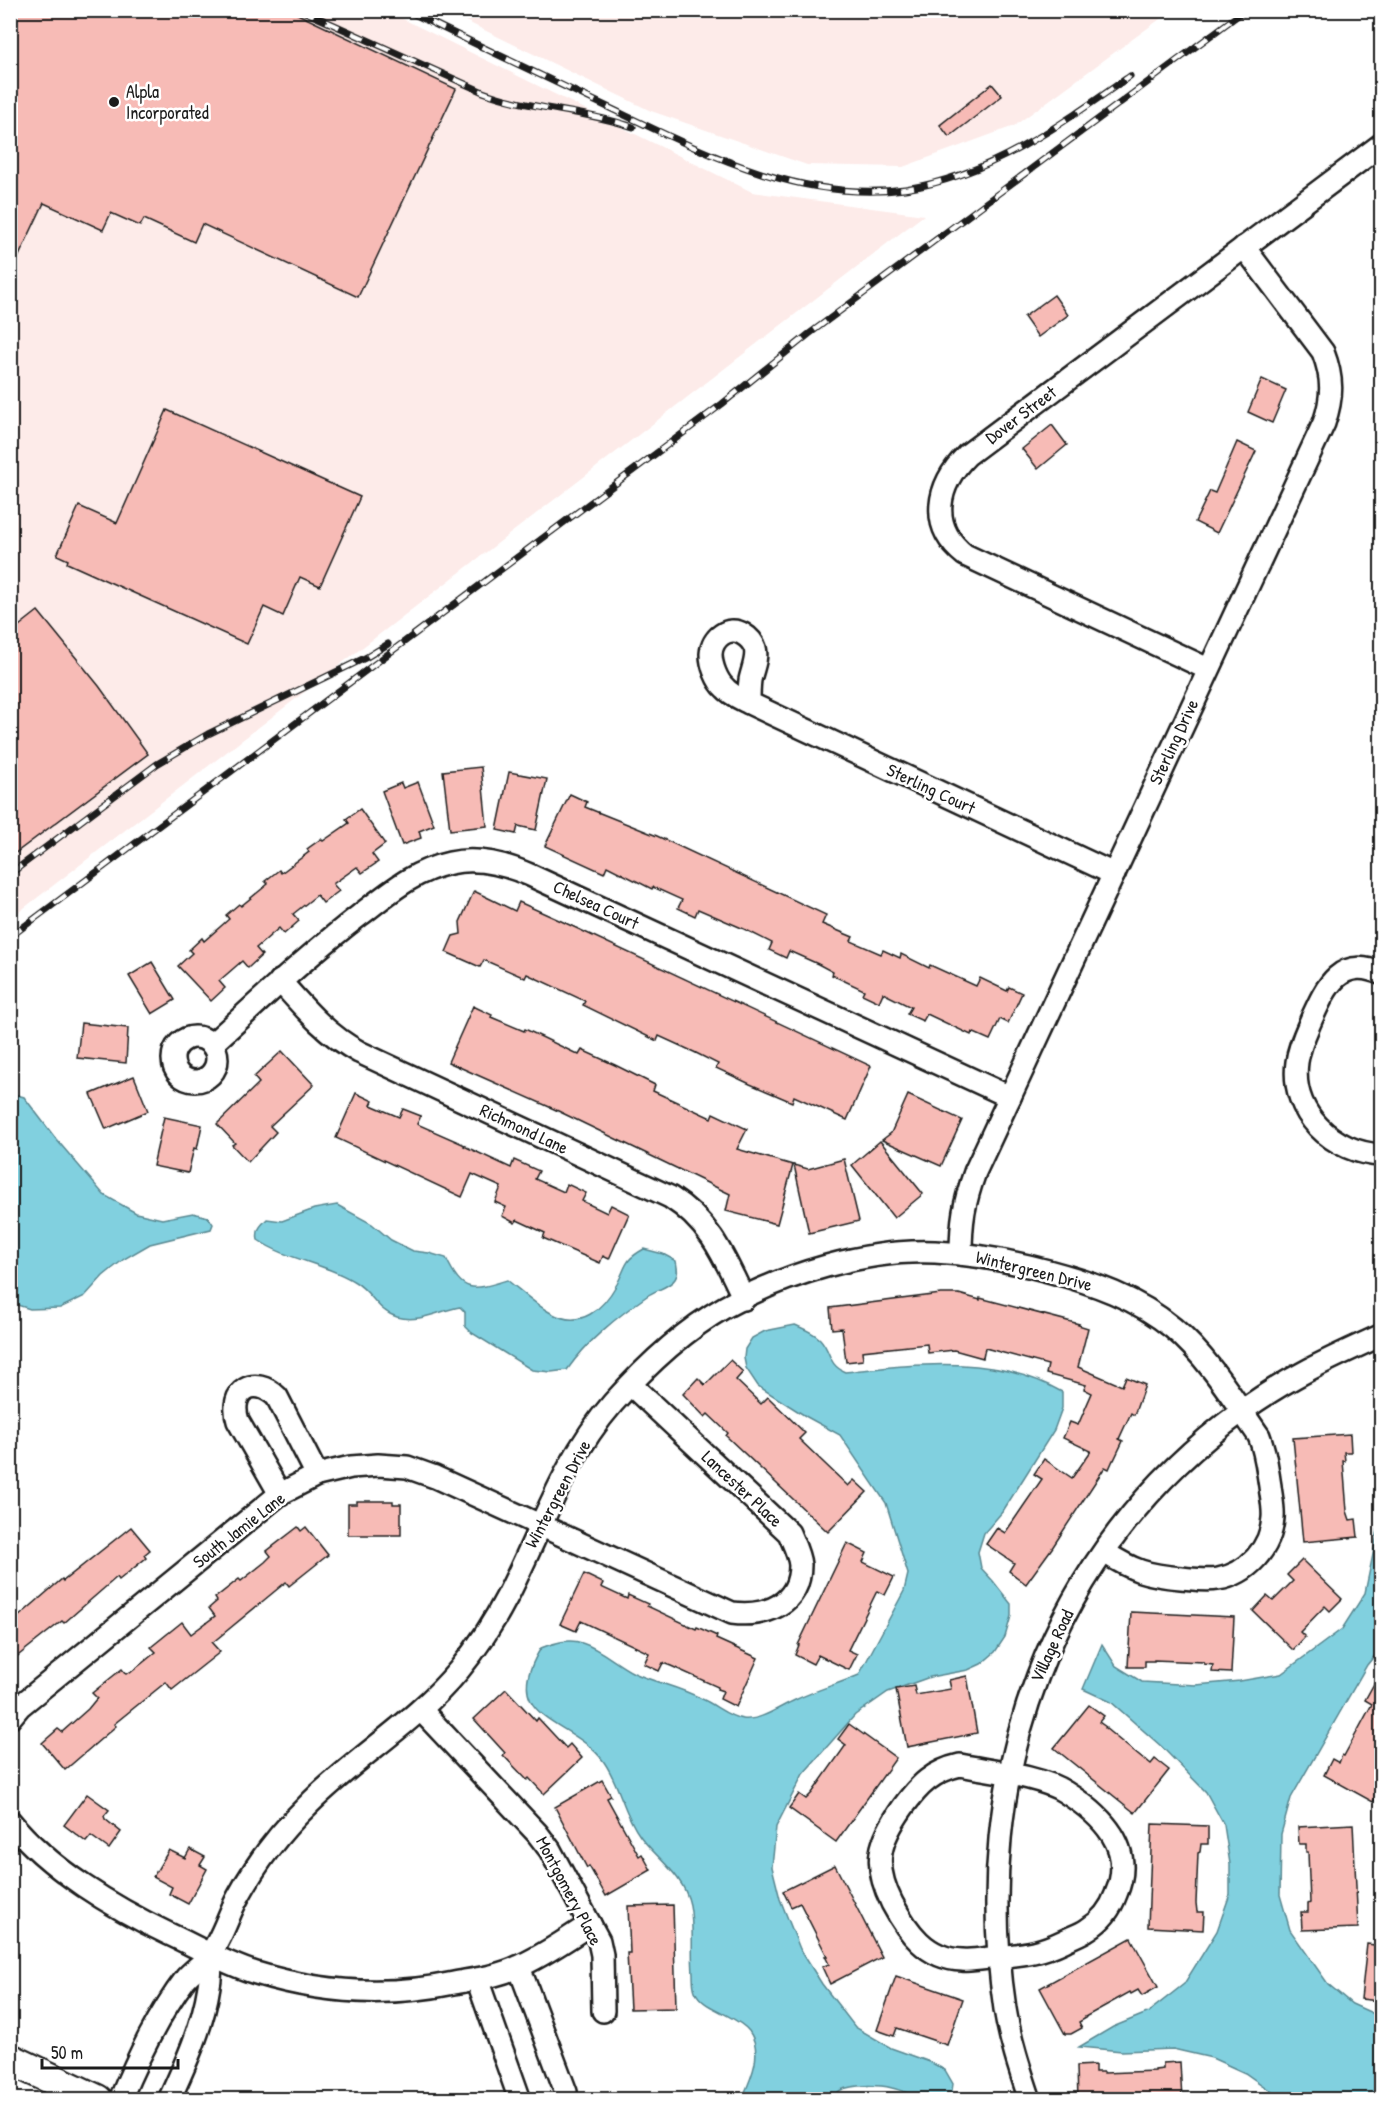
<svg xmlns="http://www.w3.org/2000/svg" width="1392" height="2110" font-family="'Patrick Hand',sans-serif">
<rect width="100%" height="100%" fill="#fff"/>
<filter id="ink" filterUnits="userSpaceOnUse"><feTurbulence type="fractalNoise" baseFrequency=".0167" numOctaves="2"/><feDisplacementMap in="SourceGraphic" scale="12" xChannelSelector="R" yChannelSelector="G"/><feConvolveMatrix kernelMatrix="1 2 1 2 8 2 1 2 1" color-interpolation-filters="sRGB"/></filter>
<g filter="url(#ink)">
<!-- built -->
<g fill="#fdebe9">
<path d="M 11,11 L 387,11 L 752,192 L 924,215 L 11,918 Z"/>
<path d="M 445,11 L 1171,11 L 1014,126 L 903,167 L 807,165 L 651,111 Z"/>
</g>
<!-- water -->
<g fill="#81d0df" stroke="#598891" stroke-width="1.5">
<path d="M 10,1093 L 24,1097 L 56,1139 L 104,1195 L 136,1213 L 162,1219 L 193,1213 L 208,1217 L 213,1224 L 211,1229 L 150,1244 L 124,1259 L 103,1276 L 85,1296 L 60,1308 L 30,1309 L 11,1303 Z"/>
<path d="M 337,1205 L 372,1224 L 391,1240 L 413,1251 L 429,1253 L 446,1258 C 463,1294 472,1291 507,1280 C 520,1290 537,1306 551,1313 C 581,1330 603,1309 617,1284 C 627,1265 624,1260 644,1249 L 663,1254 L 676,1261 C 677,1267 679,1274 675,1279 C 670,1287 655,1290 647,1296 C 617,1317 588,1340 567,1370 L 551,1372 L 532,1370 L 472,1333 L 465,1326 L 465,1312 L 460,1307 C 438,1311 420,1323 397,1317 C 377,1311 372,1292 355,1282 C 325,1263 287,1260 258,1240 C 256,1230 260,1226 267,1219 L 282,1221 L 314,1209 Z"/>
<path d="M 795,1325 C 804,1329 813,1332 820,1339 C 832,1352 827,1364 845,1372 C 917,1364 996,1354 1062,1392 L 1062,1408 L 1054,1430 L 1003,1511 L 984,1533 L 978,1552 L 981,1568 L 993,1581 L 1011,1604 L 1011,1616 L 1005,1637 L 995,1652 L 981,1664 L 968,1670 L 930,1677 L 888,1692 L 855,1715 L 803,1774 L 776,1827 L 772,1867 L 780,1899 L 800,1949 L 822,1984 L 855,2027 L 891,2048 L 930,2062 L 945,2070 L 953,2084 L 951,2097 C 932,2107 910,2092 892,2088 C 880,2085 852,2084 841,2090 C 837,2092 833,2097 831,2099 L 742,2099 C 751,2079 764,2052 749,2031 C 742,2022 728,2016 719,2011 C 709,2006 699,2001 695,1991 C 693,1986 693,1978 693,1973 C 691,1951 694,1925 690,1905 C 684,1875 656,1858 640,1836 C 623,1813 620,1785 604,1762 C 573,1718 496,1721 541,1648 C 554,1643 569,1638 582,1643 C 601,1649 616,1664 634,1673 C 656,1683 680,1687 702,1699 C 716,1705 728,1717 743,1719 C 761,1721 779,1707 795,1700 C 816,1690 838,1684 859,1675 L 904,1591 L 908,1574 L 886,1503 L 840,1435 L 807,1417 L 758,1386 L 746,1368 L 744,1358 L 745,1349 L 752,1338 L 765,1331 Z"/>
<path d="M 1381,1516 L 1381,1648 L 1367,1665 L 1291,1798 L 1281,1834 L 1280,1895 L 1290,1930 L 1328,1984 L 1352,2004 L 1381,2017 L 1381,2099 L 1282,2099 L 1245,2073 L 1212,2058 L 1173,2049 L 1122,2051 L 1079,2047 L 1113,2027 L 1147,2013 L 1184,1984 L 1217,1931 L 1230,1894 L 1230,1864 L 1224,1825 L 1206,1792 L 1162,1747 L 1111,1702 L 1083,1689 L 1102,1644 L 1116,1666 L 1142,1682 L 1196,1685 L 1240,1681 L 1281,1674 L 1342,1629 L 1365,1593 Z"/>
</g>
<!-- building -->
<g fill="#f7bbb6" stroke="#1c1c1c" stroke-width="1.5">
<path d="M 10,10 L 289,10 L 456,89 L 358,297 L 202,224 L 194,242 L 144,219 L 140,226 L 111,213 L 103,230 L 44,203 L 10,275 Z"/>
<path d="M 992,84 L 1002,96 L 949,137 L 940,125 Z"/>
<path d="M 1054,295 L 1068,315 L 1038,337 L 1024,317 Z"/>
<path d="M 1262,379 L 1286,390 L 1272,423 L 1248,412 Z"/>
<path d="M 167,410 L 360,497 L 320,586 L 300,577 L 283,616 L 264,607 L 247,644 L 67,563 L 68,560 L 57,555 L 79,506 L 117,523 Z"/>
<path d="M 1052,425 L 1067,445 L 1038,469 L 1022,449 Z"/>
<path d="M 1237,442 L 1256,451 L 1217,533 L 1195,522 L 1210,491 L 1215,493 Z"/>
<path d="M 38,611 L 99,686 L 148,754 L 10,857 L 10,633 Z"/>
<path d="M 481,767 L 487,826 L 450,830 L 443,771 Z"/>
<path d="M 509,772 L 547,779 L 536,830 L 518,826 L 516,834 L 497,830 Z"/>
<path d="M 418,782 L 434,825 L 419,831 L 421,838 L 402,845 L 382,791 L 401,783 L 403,788 Z"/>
<path d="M 570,794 L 587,802 L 585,807 L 657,836 L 826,915 L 822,924 L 853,937 L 851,941 L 881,954 L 883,950 L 900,958 L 901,954 L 929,968 L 930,965 L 976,986 L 980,978 L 1007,991 L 1009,987 L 1022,993 L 1008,1023 L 1000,1019 L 990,1040 L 972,1032 L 971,1035 L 927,1014 L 923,1021 L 907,1014 L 911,1007 L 883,993 L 879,1002 L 862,994 L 864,990 L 832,975 L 833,972 L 818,964 L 789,951 L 786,958 L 769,950 L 772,943 L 744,929 L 698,909 L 695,916 L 678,908 L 682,900 L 653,887 L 652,889 L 607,866 L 604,873 L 545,846 Z"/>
<path d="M 360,809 L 385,844 L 372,854 L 378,862 L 362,873 L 357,867 L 333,884 L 339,891 L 323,903 L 317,895 L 293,914 L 299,921 L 284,934 L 279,928 L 256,948 L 262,955 L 248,968 L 242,961 L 219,981 L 225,988 L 211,1001 L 178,966 L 192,953 L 189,950 L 202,938 L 204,941 L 229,919 L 226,915 L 239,904 L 241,906 L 268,884 L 265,881 L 279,870 L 281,873 L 309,852 L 307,849 L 321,839 L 323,841 L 349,823 L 346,819 Z"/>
<path d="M 474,891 L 515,911 L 519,902 L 559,920 L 871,1066 L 847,1120 L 794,1096 L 792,1102 L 750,1084 L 716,1068 L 718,1064 L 694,1052 L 659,1036 L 657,1041 L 583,1005 L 585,1001 L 527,974 L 525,978 L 484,960 L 480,967 L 446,952 L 453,936 L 461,934 L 460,922 Z"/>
<path d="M 152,962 L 175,1000 L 152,1014 L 129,976 Z"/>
<path d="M 473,1006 L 492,1015 L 491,1017 L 524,1031 L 525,1029 L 579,1055 L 582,1050 L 615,1065 L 655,1085 L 653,1091 L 711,1118 L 713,1113 L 747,1129 L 737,1149 L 793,1165 L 777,1224 L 726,1211 L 730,1194 L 554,1109 L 448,1062 Z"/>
<path d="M 81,1023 L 128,1028 L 126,1063 L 77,1058 Z"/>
<path d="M 282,1051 L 314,1085 L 270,1126 L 276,1132 L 248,1162 L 232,1145 L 235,1143 L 217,1124 L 259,1083 L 254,1077 Z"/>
<path d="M 134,1076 L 148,1111 L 106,1129 L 91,1094 Z"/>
<path d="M 356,1093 L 373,1101 L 371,1105 L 399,1117 L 403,1109 L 421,1116 L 417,1124 L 465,1145 L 464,1146 L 511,1168 L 514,1160 L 539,1171 L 535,1179 L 564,1192 L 567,1184 L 586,1193 L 582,1201 L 607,1213 L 611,1205 L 629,1214 L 609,1259 L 603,1256 L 600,1263 L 543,1238 L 545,1233 L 517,1220 L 515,1223 L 502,1216 L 506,1207 L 495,1202 L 501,1187 L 472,1174 L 462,1197 L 336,1138 Z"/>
<path d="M 908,1095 L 962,1120 L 941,1166 L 882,1140 L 891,1133 Z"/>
<path d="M 164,1117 L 202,1125 L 197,1149 L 194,1148 L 188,1173 L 153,1166 Z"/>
<path d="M 880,1141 L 923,1194 L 894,1218 L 852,1165 Z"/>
<path d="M 844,1159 L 859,1221 L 809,1233 L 794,1165 L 808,1169 Z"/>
<path d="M 941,1294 L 959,1294 L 980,1300 L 980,1298 L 1079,1324 L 1078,1325 L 1088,1328 L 1078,1367 L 1122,1386 L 1126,1377 L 1145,1385 L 1134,1415 L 1131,1413 L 1119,1439 L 1123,1441 L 1114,1460 L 1113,1460 L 1109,1469 L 1105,1467 L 1052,1548 L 1026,1584 L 1009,1571 L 1014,1563 L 986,1544 L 997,1528 L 1005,1533 L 1042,1479 L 1034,1474 L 1044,1459 L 1072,1478 L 1091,1451 L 1063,1438 L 1070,1422 L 1078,1425 L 1092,1393 L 1084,1389 L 1086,1385 L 1046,1374 L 1048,1365 L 985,1348 L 983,1358 L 954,1350 L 928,1353 L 927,1344 L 862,1351 L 863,1360 L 846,1362 L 842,1328 L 832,1329 L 830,1308 Z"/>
<path d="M 730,1360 L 743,1372 L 736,1380 L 761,1404 L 768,1397 L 805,1433 L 799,1439 L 848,1486 L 854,1480 L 867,1492 L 828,1532 L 726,1436 L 728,1433 L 708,1414 L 705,1417 L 683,1394 L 698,1378 L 705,1385 Z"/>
<path d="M 1350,1434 L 1351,1452 L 1344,1452 L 1345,1461 L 1343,1461 L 1347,1511 L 1350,1520 L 1356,1519 L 1358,1537 L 1303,1542 L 1293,1438 Z"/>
<path d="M 357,1501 L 393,1501 L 393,1504 L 401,1504 L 401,1535 L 348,1535 L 348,1504 L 357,1504 Z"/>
<path d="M 131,1527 L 150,1550 L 144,1555 L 146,1558 L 119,1580 L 117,1577 L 64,1623 L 62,1621 L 10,1662 L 10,1624 L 62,1579 L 63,1581 Z"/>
<path d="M 298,1527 L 301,1531 L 306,1527 L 328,1555 L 289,1586 L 286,1582 L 212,1643 L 220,1652 L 172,1690 L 166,1682 L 114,1724 L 116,1726 L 65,1770 L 42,1743 L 58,1729 L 62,1732 L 88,1709 L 97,1698 L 92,1693 L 122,1669 L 126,1674 L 129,1672 L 130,1673 L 156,1652 L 151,1647 L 182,1622 L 191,1634 L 215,1616 L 209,1608 L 217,1601 L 215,1598 L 239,1579 L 241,1581 L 265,1562 L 271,1556 L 267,1551 Z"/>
<path d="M 847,1543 L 867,1553 L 863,1562 L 894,1577 L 885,1595 L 877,1591 L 848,1650 L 857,1654 L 849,1670 L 818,1655 L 813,1664 L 795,1655 L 799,1645 L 798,1645 Z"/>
<path d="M 1302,1560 L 1342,1599 L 1330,1611 L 1325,1606 L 1300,1632 L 1305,1637 L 1293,1650 L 1253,1611 L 1267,1596 L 1273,1601 L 1293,1581 L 1287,1575 Z"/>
<path d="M 584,1574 L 603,1583 L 601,1587 L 627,1599 L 628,1595 L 648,1604 L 647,1606 L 696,1629 L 697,1627 L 717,1636 L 716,1639 L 758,1658 L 736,1707 L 720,1699 L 723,1691 L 717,1689 L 718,1687 L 671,1666 L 663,1663 L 659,1671 L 644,1664 L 649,1653 L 581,1621 L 576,1631 L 560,1624 Z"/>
<path d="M 1131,1612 L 1234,1617 L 1231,1673 L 1212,1672 L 1213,1665 L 1204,1664 L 1204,1662 L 1154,1660 L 1154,1661 L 1145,1661 L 1145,1667 L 1128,1667 Z"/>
<path d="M 1382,1669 L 1382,1769 L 1376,1779 L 1382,1782 L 1382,1786 L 1373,1802 L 1324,1775 L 1332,1759 L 1339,1763 L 1342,1755 L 1344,1756 L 1372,1704 L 1365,1700 Z"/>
<path d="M 967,1676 L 977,1733 L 907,1747 L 896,1689 L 914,1686 L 916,1695 L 951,1689 L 949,1680 Z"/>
<path d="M 506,1689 L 536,1721 L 538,1718 L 566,1748 L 570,1744 L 582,1758 L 544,1794 L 529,1778 L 527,1780 L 503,1755 L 505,1753 L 474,1719 Z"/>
<path d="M 1089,1705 L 1104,1716 L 1099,1722 L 1106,1727 L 1105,1728 L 1144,1760 L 1145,1759 L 1151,1764 L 1155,1759 L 1169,1770 L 1135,1813 L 1054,1748 Z"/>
<path d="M 849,1724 L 896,1758 L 836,1842 L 789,1808 L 799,1794 L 806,1799 L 812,1793 L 846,1745 L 838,1739 Z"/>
<path d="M 602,1780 L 611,1796 L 607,1798 L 639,1856 L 642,1854 L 651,1870 L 606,1896 L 589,1866 L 587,1868 L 555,1807 Z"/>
<path d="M 87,1794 L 109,1810 L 104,1816 L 105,1819 L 121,1832 L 109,1849 L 91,1836 L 86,1842 L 64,1825 Z"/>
<path d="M 1152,1824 L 1208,1826 L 1208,1844 L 1201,1844 L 1200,1852 L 1198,1853 L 1196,1903 L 1197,1912 L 1204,1912 L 1203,1930 L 1148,1927 Z"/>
<path d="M 1353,1824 L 1358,1928 L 1302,1930 L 1301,1912 L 1308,1912 L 1308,1904 L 1310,1903 L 1308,1852 L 1306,1852 L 1306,1844 L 1299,1844 L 1298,1827 Z"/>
<path d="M 190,1849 L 205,1857 L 200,1865 L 207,1869 L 188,1904 L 169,1894 L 172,1887 L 153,1877 L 169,1850 L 185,1858 Z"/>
<path d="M 835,1865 L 882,1957 L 830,1984 L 822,1967 L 829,1964 L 825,1956 L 827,1956 L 800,1903 L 791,1907 L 783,1891 Z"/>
<path d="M 673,1905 L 676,2008 L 630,2009 L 627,1953 L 630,1953 L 628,1906 Z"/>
<path d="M 1131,1938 L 1158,1987 L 1142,1996 L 1138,1990 L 1131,1994 L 1130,1992 L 1085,2017 L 1086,2018 L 1079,2022 L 1082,2028 L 1071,2034 L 1065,2034 L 1040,1988 Z"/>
<path d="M 1367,1944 L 1382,1946 L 1382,1995 L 1379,1994 L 1379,2001 L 1361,1999 Z"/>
<path d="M 896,1976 L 963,1999 L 947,2045 L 897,2028 L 894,2036 L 877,2030 Z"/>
<path d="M 1180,2062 L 1182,2100 L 1078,2100 L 1077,2066 L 1095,2065 L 1095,2072 L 1104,2072 L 1104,2073 L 1155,2071 L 1155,2070 L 1163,2069 L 1163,2063 Z"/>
</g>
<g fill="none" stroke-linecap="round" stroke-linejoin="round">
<defs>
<g id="street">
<path d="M 1208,669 L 965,555 C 928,526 937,485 967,455 L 1382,144"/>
<path d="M 749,703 C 749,696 749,688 750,680 C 752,670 758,658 755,648 C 753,642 748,637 743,634 C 728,625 712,638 711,654 C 711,665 717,681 725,688 C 731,695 741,699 749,703 L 1114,874"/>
<path d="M 1382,974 C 1340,955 1326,987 1312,1018 C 1306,1032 1299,1046 1297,1062 C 1290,1113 1333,1153 1382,1155"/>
<path d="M 280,981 C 305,1009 326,1034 359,1052 L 670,1197 C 711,1223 724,1257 744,1299"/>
<circle cx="195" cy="1059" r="22"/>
<path d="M 212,1044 C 261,1000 308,955 360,915 C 389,893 413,871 450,863 C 477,857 505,864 530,875 L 1010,1097"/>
<path d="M 961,1254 C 961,1221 964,1203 975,1172 L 1324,423 C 1333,397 1333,378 1323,352 L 1244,247"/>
<path d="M 280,1494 L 238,1421 C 228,1390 255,1375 277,1397 L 317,1475"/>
<path d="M 421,1710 L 537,1833 L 550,1850 L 599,1941 L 602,1955 L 603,2011"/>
<path d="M 10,1718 L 20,1706 L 280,1494 L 317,1475 L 351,1467 L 378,1465 L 407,1467 L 435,1477 L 732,1613 C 765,1617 800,1605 800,1565 C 799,1554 793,1543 789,1533 L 631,1385"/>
<path d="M 960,1765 C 989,1771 1041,1776 1065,1792 C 1102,1815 1136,1848 1116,1894 C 1111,1908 1101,1921 1088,1929 C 1081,1934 1072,1937 1064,1941 C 1039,1953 1025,1954 998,1957 C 986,1958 974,1961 962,1960 C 926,1959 907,1931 892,1903 C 872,1863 879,1841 903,1807 C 919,1785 933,1771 960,1765 Z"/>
<path d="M 10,1821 C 49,1869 114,1908 169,1934 C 197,1947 226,1964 256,1973 C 321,1993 388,1997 454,1983 C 475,1979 500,1976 520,1966 C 544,1955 568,1939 590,1924"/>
<path d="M 519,1967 L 566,2092 L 566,2100"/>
<path d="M 477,1979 L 520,2100"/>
<path d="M 120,2100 C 138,2057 158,2015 186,1978 C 193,1970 203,1964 209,1955 C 222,1939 228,1915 238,1897 C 256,1864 280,1832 307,1806 C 355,1757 415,1723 459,1670 C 478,1647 494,1622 508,1595 C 541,1530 564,1459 613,1403 C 645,1367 683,1331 725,1307 C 785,1274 866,1249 935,1252 C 974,1254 1011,1261 1048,1271 C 1093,1283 1137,1298 1173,1328 C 1207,1356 1234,1400 1259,1436 C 1266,1453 1267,1468 1270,1486 C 1271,1496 1274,1508 1273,1518 C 1271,1548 1248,1574 1218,1579 C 1207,1581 1193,1579 1181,1578 C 1146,1575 1134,1571 1104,1552"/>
<path d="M 169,2100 C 186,2063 203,2026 209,1986 C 211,1976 211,1964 211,1954"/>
<path d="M 1030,2100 C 1020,2070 1010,2040 1005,2009 C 970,1777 1049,1551 1242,1411 C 1285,1379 1333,1357 1382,1335"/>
</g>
<path id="secondary" d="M 10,2059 L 97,2100"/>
</defs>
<!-- street casing -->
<use href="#street" stroke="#1c1c1c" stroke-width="26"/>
<!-- secondary casing -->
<use href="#secondary" stroke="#1c1c1c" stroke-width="34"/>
<!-- street -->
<use href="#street" stroke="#fff" stroke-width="21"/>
<!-- secondary -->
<use href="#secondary" stroke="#fff" stroke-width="30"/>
<defs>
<g id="rail">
<path d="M 301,10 L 483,92 C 532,110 584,110 633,127"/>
<path d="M 406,10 C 469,41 532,71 595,101 C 691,146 795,204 905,189 C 990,176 1062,124 1130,76"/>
<path d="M 10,874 L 157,764 L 208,734 L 367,657 L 388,644"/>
<path d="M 10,937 L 722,404 L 809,334 L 1245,10"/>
</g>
</defs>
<!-- rail casing -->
<use href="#rail" stroke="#1c1c1c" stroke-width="7"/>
<!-- rail -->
<use href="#rail" stroke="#fff" stroke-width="4.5" stroke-dasharray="14" stroke-linecap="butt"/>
</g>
</g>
<!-- markers -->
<circle fill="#1c1c1c" stroke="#fff" stroke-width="2" cx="114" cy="102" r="6"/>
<g text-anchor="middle" stroke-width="5" stroke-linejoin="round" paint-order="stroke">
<!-- poi labels -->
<g font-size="18" fill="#1c1c1c" stroke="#fff" text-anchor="start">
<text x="126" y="98">Alpla<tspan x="126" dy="21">Incorporated</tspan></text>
</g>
<!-- street labels -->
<g font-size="18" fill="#1c1c1c" stroke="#fff">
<text transform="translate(1021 415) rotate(-37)" y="6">Dover Street</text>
<text transform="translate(1174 742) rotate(-65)" y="6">Sterling Drive</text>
<text transform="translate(931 789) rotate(25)" y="6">Sterling Court</text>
<text transform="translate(596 905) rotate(25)" y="6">Chelsea Court</text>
<text transform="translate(524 1129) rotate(25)" y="6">Richmond Lane</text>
<text transform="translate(1034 1271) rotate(14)" y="6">Wintergreen Drive</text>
<text transform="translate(742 1489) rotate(43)" y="6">Lancester Place</text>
<text transform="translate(558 1494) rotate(-62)" y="6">Wintergreen Drive</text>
<text transform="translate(239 1530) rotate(-38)" y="6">South Jamie Lane</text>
<text transform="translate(1052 1646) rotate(-65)" y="6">Village Road</text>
<text transform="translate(569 1891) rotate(62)" y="6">Montgomery Place</text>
</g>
</g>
<!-- margin -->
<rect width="1392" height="2110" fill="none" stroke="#fff" stroke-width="36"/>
<rect x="18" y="18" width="1356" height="2074" fill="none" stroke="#1c1c1c" stroke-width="2" filter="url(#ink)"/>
<!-- scale -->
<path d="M42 2059v9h136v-9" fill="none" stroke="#1c1c1c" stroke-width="3"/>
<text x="51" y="2059" font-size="18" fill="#1c1c1c" stroke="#ffffff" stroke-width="4.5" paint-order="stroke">50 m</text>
</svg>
